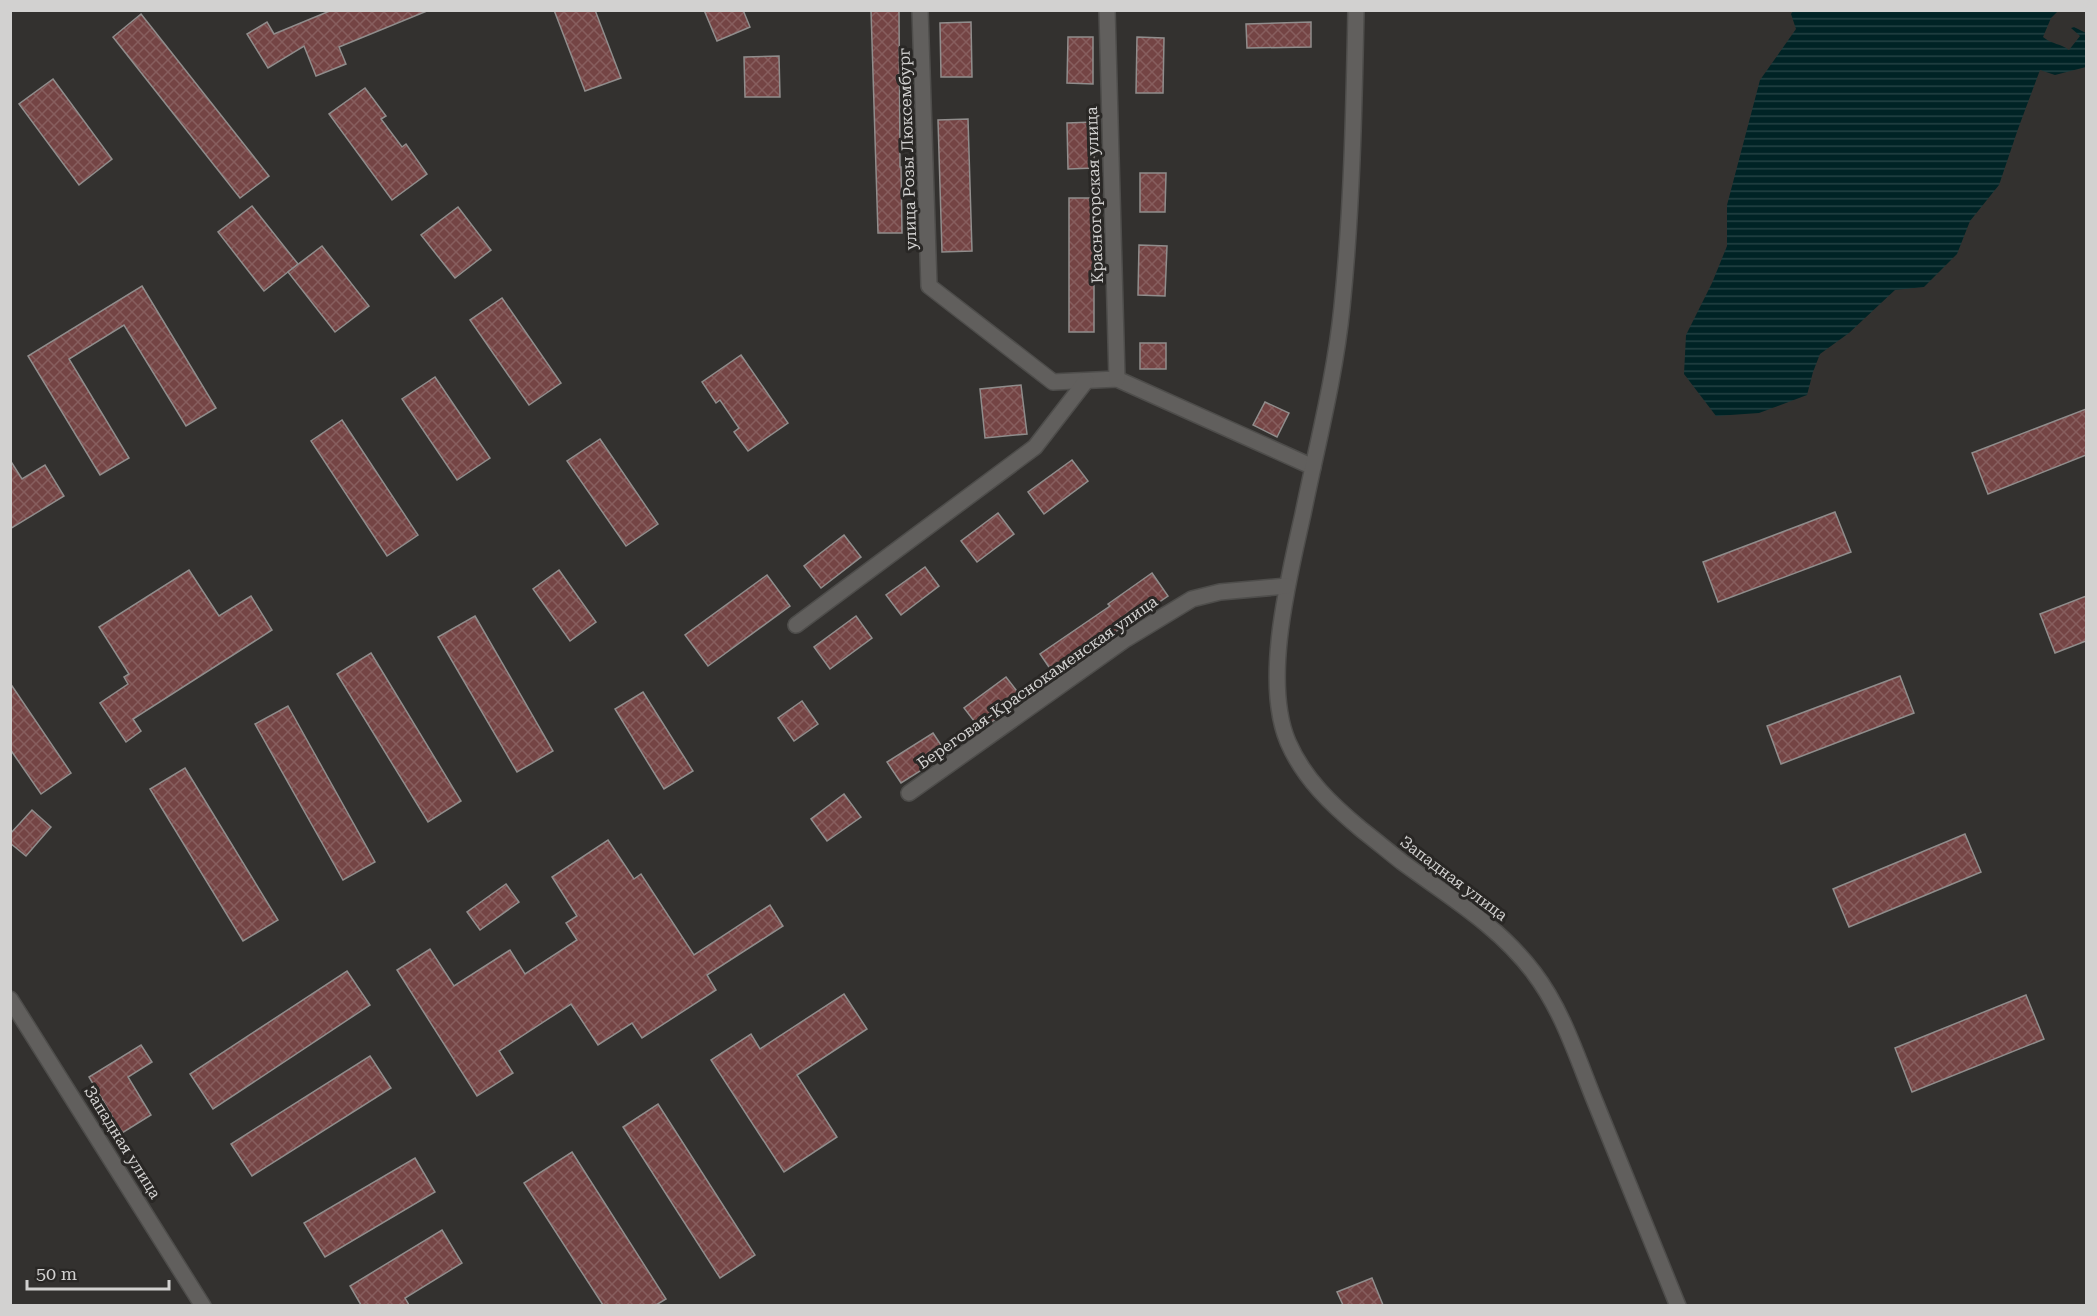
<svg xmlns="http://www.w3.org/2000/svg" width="2097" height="1316" font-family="'Roboto Serif',serif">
<defs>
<pattern id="water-rules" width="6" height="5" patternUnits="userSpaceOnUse" patternTransform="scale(1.5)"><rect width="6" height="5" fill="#002325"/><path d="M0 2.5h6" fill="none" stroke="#244244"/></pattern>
<pattern id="building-cross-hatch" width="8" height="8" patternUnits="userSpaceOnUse" patternTransform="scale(1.5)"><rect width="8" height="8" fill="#744444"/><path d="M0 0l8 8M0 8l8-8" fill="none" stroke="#875e5e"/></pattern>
</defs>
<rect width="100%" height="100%" fill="#33312f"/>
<!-- water -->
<path fill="url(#water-rules)" d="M 1793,11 L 2058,11 L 2051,18 L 2043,37 C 2051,44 2062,44 2069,50 L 2080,36 L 2071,28 L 2074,27 L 2086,33 L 2086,67 L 2055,75 L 2040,70 L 2018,129 L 1999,185 L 1970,221 L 1957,254 L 1924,287 L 1895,290 L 1849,333 L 1820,354 L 1813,372 L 1807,395 L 1759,413 L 1716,416 L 1684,374 L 1686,335 L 1712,283 L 1727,246 L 1727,205 L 1760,80 L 1796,29 L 1791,14 Z"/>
<!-- building -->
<g fill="url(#building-cross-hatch)" stroke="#908d8c" stroke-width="1.5">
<path d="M 332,10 L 427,10 L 427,11 L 339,47 L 346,64 L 316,76 L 304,46 L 268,68 L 247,34 L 267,22 L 274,34 Z"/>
<path d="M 554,10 L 595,10 L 621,78 L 585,91 Z"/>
<path d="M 704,10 L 743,10 L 750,27 L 717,41 Z"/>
<path d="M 871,10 L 899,10 L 900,167 L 901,167 L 902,233 L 878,233 Z"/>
<path d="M 141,14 L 269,176 L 240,198 L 113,37 Z"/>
<path d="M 971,22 L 972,77 L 941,77 L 940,23 Z"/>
<path d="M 1311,22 L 1311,47 L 1247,48 L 1246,24 Z"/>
<path d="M 1068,37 L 1093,37 L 1093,84 L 1067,83 Z"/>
<path d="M 1137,37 L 1164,38 L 1163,93 L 1136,93 Z"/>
<path d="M 779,56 L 780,97 L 745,97 L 744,57 Z"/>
<path d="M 53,79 L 112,159 L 79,185 L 19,104 Z"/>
<path d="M 365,88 L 386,116 L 381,119 L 402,147 L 406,144 L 427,174 L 392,200 L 329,114 Z"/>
<path d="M 968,119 L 972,251 L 942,252 L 938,120 Z"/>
<path d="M 1094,122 L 1094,168 L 1068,169 L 1067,123 Z"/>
<path d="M 1140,173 L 1166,173 L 1165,212 L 1140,212 Z"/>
<rect x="1069" y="198" width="25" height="134"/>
<path d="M 252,206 L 298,264 L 264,291 L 218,232 Z"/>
<path d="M 458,207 L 491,250 L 455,278 L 421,235 Z"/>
<path d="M 1139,245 L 1167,246 L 1165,296 L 1138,295 Z"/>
<path d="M 322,246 L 369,306 L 335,332 L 288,272 Z"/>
<path d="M 142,286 L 216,408 L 186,426 L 124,325 L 69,359 L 129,458 L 100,475 L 28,356 Z"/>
<path d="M 502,298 L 561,383 L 529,405 L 470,320 Z"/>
<rect x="1140" y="343" width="26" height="26"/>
<path d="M 741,355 L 788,423 L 748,451 L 734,432 L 739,428 L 720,400 L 716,403 L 702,382 Z"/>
<path d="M 435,377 L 490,458 L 457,480 L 402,399 Z"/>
<path d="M 1021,385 L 1027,434 L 985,438 L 980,389 Z"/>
<path d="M 1265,402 L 1289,413 L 1277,437 L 1253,425 Z"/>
<path d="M 2086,409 L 2086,455 L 1988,494 L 1972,453 Z"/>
<path d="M 342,420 L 418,535 L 387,556 L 311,441 Z"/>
<path d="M 600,439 L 658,524 L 626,546 L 567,461 Z"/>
<path d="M 10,460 L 22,479 L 45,465 L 64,496 L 10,529 Z"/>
<path d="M 1072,460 L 1088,481 L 1044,514 L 1028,492 Z"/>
<path d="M 1835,512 L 1851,552 L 1718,602 L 1703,562 Z"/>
<path d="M 998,513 L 1014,534 L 977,562 L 961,541 Z"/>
<path d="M 844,535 L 861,557 L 821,588 L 804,566 Z"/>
<path d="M 925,567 L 939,586 L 901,615 L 886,595 Z"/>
<path d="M 189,570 L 219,616 L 251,596 L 272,630 L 133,719 L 141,731 L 126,742 L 100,703 L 128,684 L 124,677 L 129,674 L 99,627 Z"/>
<path d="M 559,570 L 596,622 L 570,641 L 533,589 Z"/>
<path d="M 1152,573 L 1168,596 L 1102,641 L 1104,643 L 1055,676 L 1040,654 L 1110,606 L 1108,604 Z"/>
<path d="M 767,575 L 790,606 L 708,666 L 685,635 Z"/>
<path d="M 2086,596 L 2086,641 L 2055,653 L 2040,614 Z"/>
<path d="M 475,616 L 553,751 L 517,772 L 438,637 Z"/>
<path d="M 856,616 L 872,638 L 830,669 L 814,647 Z"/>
<path d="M 371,653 L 461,801 L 428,822 L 337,674 Z"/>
<path d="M 1900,676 L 1914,713 L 1781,764 L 1767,726 Z"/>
<path d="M 1006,677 L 1023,699 L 981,730 L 964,708 Z"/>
<path d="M 10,683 L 71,773 L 41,794 L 10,749 Z"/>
<path d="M 643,692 L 693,771 L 664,789 L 615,709 Z"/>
<path d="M 802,701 L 818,724 L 794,741 L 778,718 Z"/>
<path d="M 288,706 L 375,862 L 343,880 L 255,724 Z"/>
<path d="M 933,733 L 947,754 L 901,783 L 887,762 Z"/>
<path d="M 185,768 L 278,920 L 243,941 L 150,789 Z"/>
<path d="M 844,794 L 861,817 L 827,841 L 811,819 Z"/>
<path d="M 32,810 L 51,827 L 26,856 L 10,843 L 10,834 Z"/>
<path d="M 1965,834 L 1981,872 L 1849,927 L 1833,889 Z"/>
<path d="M 608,840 L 634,879 L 641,874 L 694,955 L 770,905 L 783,926 L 707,975 L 716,990 L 642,1038 L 632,1023 L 598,1045 L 571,1004 L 499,1051 L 513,1073 L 477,1096 L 397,970 L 430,949 L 454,986 L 510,950 L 525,974 L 577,940 L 566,923 L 577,916 L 552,877 Z"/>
<path d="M 506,884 L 519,902 L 480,930 L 467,912 Z"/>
<path d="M 347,971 L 370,1005 L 213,1109 L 190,1074 Z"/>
<path d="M 844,994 L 867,1029 L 797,1075 L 837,1137 L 784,1172 L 711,1060 L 751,1034 L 760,1049 Z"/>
<path d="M 2026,995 L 2044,1039 L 1912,1092 L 1895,1048 Z"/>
<path d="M 141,1045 L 152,1062 L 128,1077 L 151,1115 L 122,1133 L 89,1077 Z"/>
<path d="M 370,1056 L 391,1088 L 252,1176 L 231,1144 Z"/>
<path d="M 658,1104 L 755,1255 L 720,1278 L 623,1127 Z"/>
<path d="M 572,1152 L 666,1299 L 656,1305 L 603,1305 L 524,1183 Z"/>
<path d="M 415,1158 L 435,1192 L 325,1257 L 304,1223 Z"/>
<path d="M 442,1230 L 462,1263 L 405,1298 L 409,1305 L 361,1305 L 350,1286 Z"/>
<path d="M 1372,1278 L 1383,1305 L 1343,1305 L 1337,1292 Z"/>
</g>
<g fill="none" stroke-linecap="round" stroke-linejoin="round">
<defs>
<g id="street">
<path d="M 920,10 L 929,286 L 1053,382 L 1117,379 L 1313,467"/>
<path d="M 1107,10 L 1117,379"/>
<path d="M 1356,10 C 1354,109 1352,209 1342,307 C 1335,377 1317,445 1303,514 C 1289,577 1262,681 1288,742 C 1304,779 1332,805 1362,830 C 1375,840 1388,851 1402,862 C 1448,896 1499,926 1534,973 C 1563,1011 1578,1060 1596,1104 C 1623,1171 1651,1238 1678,1306"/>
<path d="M 796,625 L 1035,447 L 1086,381"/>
<path d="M 909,793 L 1126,639 L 1192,599 L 1220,592 L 1287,586"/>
<path d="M 10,999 L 203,1306"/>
</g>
</defs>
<!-- street casing -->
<use href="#street" stroke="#4e4d4b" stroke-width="18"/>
<!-- street -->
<use href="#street" stroke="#615f5d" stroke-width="15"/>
</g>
<g text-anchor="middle" stroke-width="6" stroke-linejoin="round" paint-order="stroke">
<!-- street labels -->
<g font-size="16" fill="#d2d1d0" stroke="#292725">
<text transform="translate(907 149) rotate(-92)" y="6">улица Розы Люксембург</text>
<text transform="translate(1094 195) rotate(-92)" y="6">Красногорская улица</text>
<text transform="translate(1037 682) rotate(-35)" y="6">Береговая-Краснокаменская улица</text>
<text transform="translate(1454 878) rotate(37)" y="6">Западная улица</text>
<text transform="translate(123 1142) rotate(58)" y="6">Западная улица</text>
</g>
</g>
<!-- border -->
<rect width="2097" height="1316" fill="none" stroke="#d2d1d0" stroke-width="24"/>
<!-- scale -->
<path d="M27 1280v9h142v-9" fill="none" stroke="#d2d1d0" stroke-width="3"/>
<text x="36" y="1280" font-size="18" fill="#d2d1d0" stroke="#292725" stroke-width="4.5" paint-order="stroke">50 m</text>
</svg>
